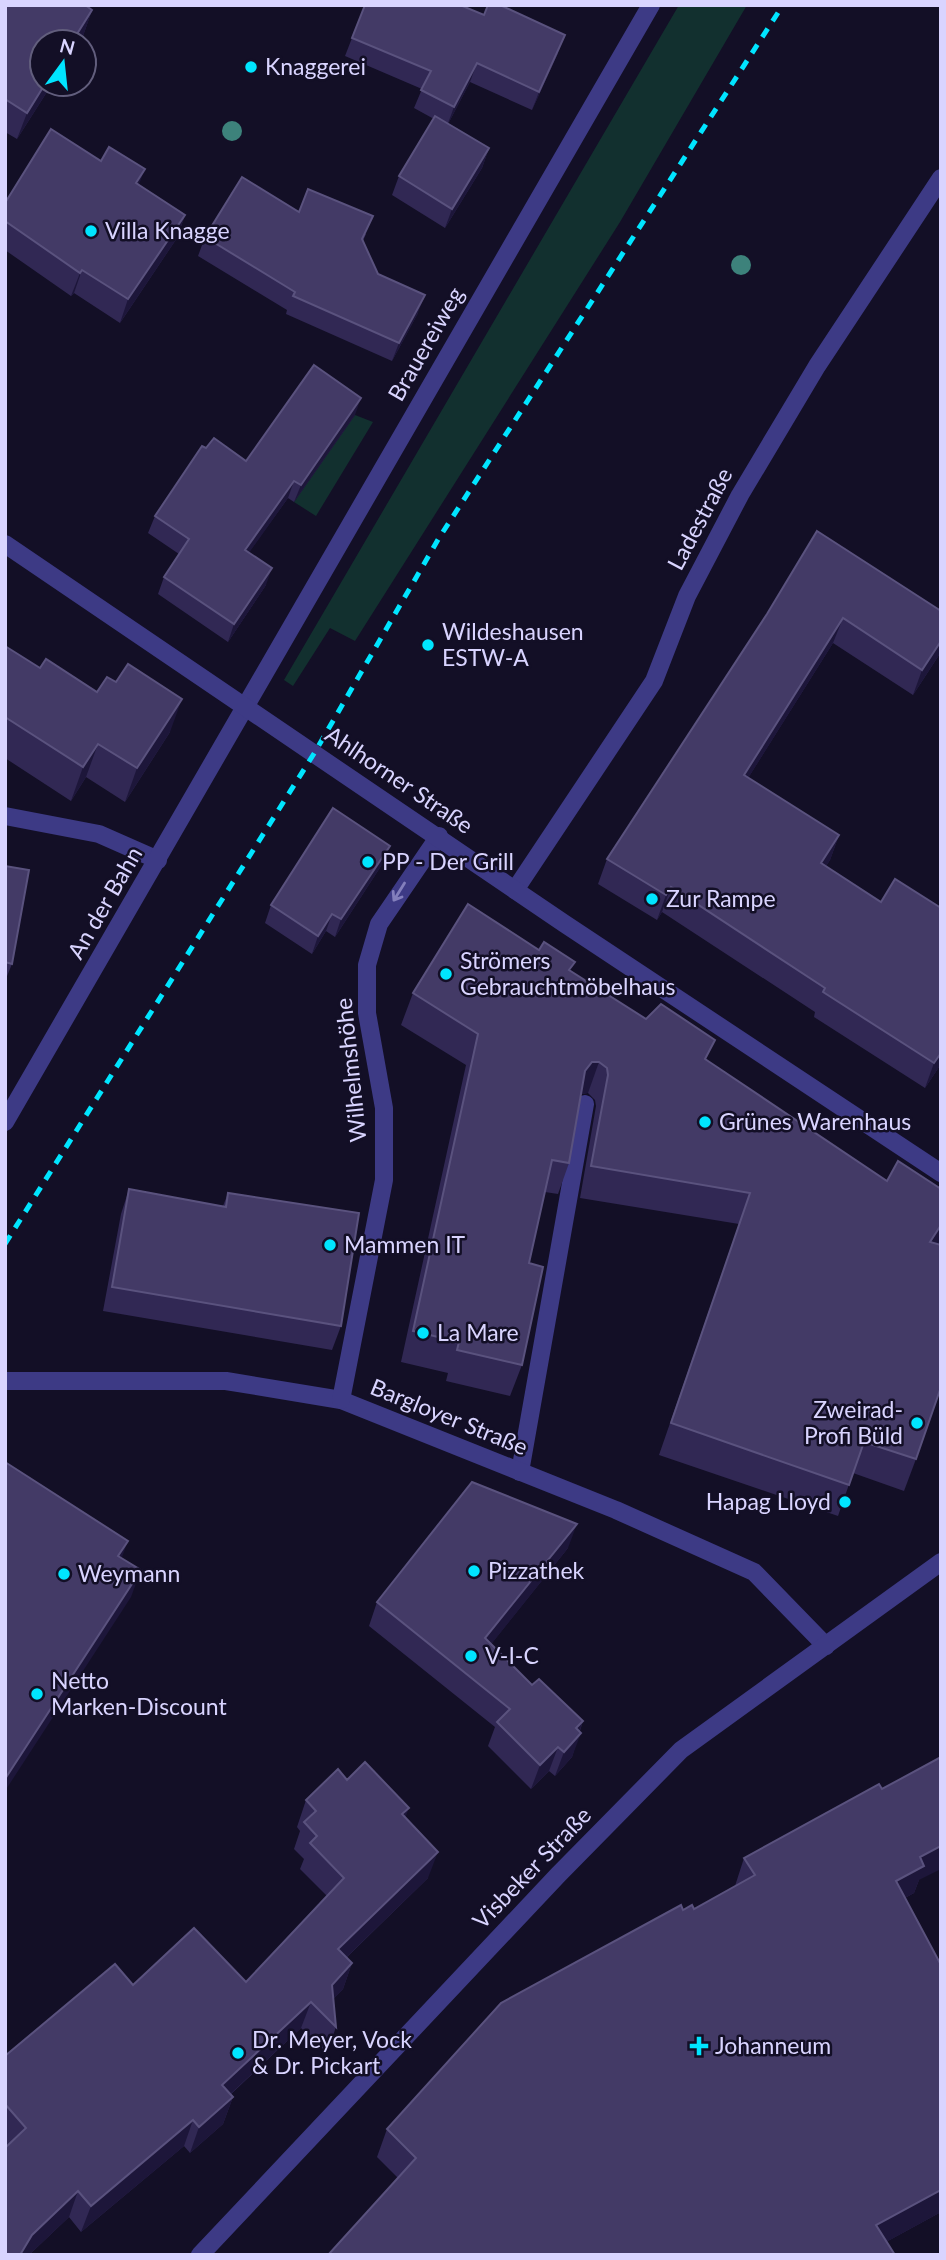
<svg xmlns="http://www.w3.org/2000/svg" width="946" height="2260" font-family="Lato,sans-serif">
<rect width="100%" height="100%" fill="#130f26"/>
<!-- green -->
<g fill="#12302f">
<path d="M 679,5 L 747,5 L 620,222 L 355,641 L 330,628 L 293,686 L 284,680 Z"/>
<path d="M 355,415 L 373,422 L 316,516 L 294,502 Z"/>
</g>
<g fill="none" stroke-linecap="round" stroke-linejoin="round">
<!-- service -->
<path stroke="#3d3a85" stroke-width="18" d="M 520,1472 L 585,1104"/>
<!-- minor -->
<g stroke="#3d3a85" stroke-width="18">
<path d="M 5,816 L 99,834 L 158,860"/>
<path d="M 515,890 L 654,681 L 687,596 L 740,495 L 817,366 L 941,178"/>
<path d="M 5,1122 L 651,5"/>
<path d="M 5,1381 L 226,1381 L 341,1400 L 616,1510 L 754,1572 L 826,1646"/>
<path d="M 341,1400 L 384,1180 L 384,1108 L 367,1013 L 367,965 L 379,924 L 439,836"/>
</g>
<!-- tertiary -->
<g stroke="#3d3a85" stroke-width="18">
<path d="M 5,544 L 565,924 L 941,1173"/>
<path d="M 200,2255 L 558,1875 L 681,1750 L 941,1562"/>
</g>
<!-- rail -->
<path stroke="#00e5ff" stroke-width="5" stroke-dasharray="10 9" stroke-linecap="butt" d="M 5,1244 L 315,752 L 439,538 L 783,5"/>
</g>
<!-- trees -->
<g fill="#3d827b">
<circle cx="232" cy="131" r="10"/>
<circle cx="741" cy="265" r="10"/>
</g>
<!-- wall -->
<g fill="#312854">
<path d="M 5,5 L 92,10 L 83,36 L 42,84 L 52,84 L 17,139 L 5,132 Z"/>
<path d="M 352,38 L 558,53 L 532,110 L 470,82 L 448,124 L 489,148 L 482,168 L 445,228 L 392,195 L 399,176 L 434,119 L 414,108 L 422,89 L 345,56 Z"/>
<path d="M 139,185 L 185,215 L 177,238 L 120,323 L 74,293 L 71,296 L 5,250 L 5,203 Z"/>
<path d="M 299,212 L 366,234 L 363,241 L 378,274 L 418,313 L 392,361 L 286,314 L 287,310 L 198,256 L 205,237 Z"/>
<path d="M 355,415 L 294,502 L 288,498 L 249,552 L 266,585 L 228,642 L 158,594 L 164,577 L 179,554 L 148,533 L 155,516 L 206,448 L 246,461 Z"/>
<path d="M 941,611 L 941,652 L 913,695 L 833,643 L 748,778 L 839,835 L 830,860 L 826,866 L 881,902 L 941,1064 L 925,1088 L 814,1017 L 815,1012 L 662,912 L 657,920 L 598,884 L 607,859 L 767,614 Z"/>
<path d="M 5,646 L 40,668 L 97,692 L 170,732 L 125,802 L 86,777 L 71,801 L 5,758 Z"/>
<path d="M 383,863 L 335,937 L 326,931 L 312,954 L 265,923 L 271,905 Z"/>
<path d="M 5,866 L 12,964 L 5,981 Z"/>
<path d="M 539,950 L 707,1060 L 887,1181 L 941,1189 L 941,1239 L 938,1244 L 916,1459 L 904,1491 L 853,1473 L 838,1516 L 659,1455 L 739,1224 L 580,1198 L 596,1106 L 595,1100 L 588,1093 L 581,1094 L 569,1163 L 558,1194 L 545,1192 L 529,1263 L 522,1365 L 510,1396 L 446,1381 L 448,1373 L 401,1362 L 466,1065 L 401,1025 L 413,993 Z"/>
<path d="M 129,1189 L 223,1206 L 228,1193 L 341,1326 L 332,1350 L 103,1311 L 121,1214 Z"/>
<path d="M 568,1548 L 491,1644 L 532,1685 L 583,1721 L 572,1757 L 555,1776 L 549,1771 L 531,1789 L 488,1746 L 495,1727 L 369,1626 L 377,1602 Z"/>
<path d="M 347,1780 L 405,1818 L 428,1878 L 347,1957 L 352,1963 L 343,1989 L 333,1999 L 336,2027 L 327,2053 L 301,2028 L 230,2095 L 233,2097 L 223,2124 L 190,2153 L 184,2146 L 81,2232 L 69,2217 L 29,2255 L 5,2255 L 8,2145 L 5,2142 L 5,2056 L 133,1985 L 246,1982 L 327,1896 L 300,1869 L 304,1859 L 294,1849 L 300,1831 L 297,1827 L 306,1800 Z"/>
<path d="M 744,1858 L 919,1880 L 914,1893 L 905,1898 L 941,1965 L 941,2212 L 886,2242 L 398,2178 L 377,2157 L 387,2129 L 683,1910 L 694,1909 L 735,1886 Z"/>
</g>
<!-- shaded-wall -->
<g fill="#1d163a">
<path d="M 92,10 L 83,36 L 79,42 L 72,42 Z"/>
<path d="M 565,35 L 558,53 L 532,110 L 539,92 Z"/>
<path d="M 477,63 L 470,82 L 447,126 L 454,107 Z"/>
<path d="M 45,84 L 52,84 L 17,139 L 27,113 Z"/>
<path d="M 489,148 L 482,168 L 445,228 L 452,209 Z"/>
<path d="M 145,169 L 136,192 L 136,183 Z"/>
<path d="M 185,215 L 177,238 L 120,323 L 128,299 Z"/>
<path d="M 82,270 L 74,293 L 71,296 L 80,273 Z"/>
<path d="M 425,295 L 418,313 L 392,361 L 399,343 Z"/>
<path d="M 361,398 L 355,415 L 294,502 L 301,485 Z"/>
<path d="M 294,481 L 288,498 L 239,567 L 245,550 Z"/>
<path d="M 272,568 L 266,585 L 228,642 L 234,624 Z"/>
<path d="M 843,618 L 833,643 L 735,799 L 744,775 Z"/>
<path d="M 941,641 L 941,652 L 913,695 L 922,670 Z"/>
<path d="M 182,699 L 170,732 L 125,802 L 137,768 Z"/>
<path d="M 98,744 L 86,777 L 71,801 L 83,767 Z"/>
<path d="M 839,835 L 830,860 L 812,888 L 821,863 Z"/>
<path d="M 390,846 L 383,863 L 335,937 L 341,919 Z"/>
<path d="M 671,887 L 662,912 L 657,920 L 666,895 Z"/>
<path d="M 332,914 L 326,931 L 312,954 L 318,936 Z"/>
<path d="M 941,1053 L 941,1064 L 925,1088 L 934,1063 Z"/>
<path d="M 592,1062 L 599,1062 L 588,1093 L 581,1094 L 585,1071 Z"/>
<path d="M 941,1225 L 941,1239 L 919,1273 L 930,1242 Z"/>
<path d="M 577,1524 L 568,1548 L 477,1662 L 485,1638 Z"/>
<path d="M 128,1541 L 118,1568 L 118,1556 Z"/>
<path d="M 141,1570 L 131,1597 L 5,1791 L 5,1779 Z"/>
<path d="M 583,1721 L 577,1738 L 581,1733 L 572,1757 L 555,1776 L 564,1752 L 576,1728 Z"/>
<path d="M 558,1747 L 549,1771 L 531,1789 L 540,1765 Z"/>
<path d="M 409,1808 L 399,1834 L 402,1814 Z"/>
<path d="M 941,1846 L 941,1869 L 919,1880 L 914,1893 L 886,1908 L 896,1881 L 920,1857 Z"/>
<path d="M 438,1852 L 428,1878 L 328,1975 L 338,1949 Z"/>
<path d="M 352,1963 L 343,1989 L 322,2011 L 332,1985 Z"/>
<path d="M 311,2002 L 301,2028 L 212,2111 L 222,2085 Z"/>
<path d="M 233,2097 L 223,2124 L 190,2153 L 199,2127 Z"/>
<path d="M 193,2120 L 184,2146 L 81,2232 L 91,2206 Z"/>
<path d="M 941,2190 L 941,2212 L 866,2253 L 876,2225 Z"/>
<path d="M 78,2191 L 69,2217 L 29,2255 L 20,2255 L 32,2235 Z"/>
</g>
<!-- building -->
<g fill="#433a66" stroke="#5a527e" stroke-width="2">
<path d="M 5,5 L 85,5 L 92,10 L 72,42 L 42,42 L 42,84 L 45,84 L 27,113 L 5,99 Z"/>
<path d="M 365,5 L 460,5 L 484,15 L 488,5 L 500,5 L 565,35 L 539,92 L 477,63 L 454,107 L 421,90 L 431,71 L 352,38 Z"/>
<path d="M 435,116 L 489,148 L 452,209 L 399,176 Z"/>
<path d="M 51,129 L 101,161 L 109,147 L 145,169 L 136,183 L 185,215 L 128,299 L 82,270 L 80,273 L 5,221 L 5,203 Z"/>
<path d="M 242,177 L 299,212 L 308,189 L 373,216 L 362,239 L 378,274 L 425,295 L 399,343 L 293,296 L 295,292 L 205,237 Z"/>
<path d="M 314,365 L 361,398 L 301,485 L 294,481 L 245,550 L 272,568 L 234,624 L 164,577 L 189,539 L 155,516 L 202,446 L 206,448 L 214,438 L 246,461 Z"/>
<path d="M 817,531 L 941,611 L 941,641 L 922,670 L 843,618 L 744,775 L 839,835 L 821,863 L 881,902 L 895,879 L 941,908 L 941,1053 L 934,1063 L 823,992 L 825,988 L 671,887 L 666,895 L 607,859 L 767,614 Z"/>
<path d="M 5,646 L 40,668 L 46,659 L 97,692 L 107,677 L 116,682 L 128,664 L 182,699 L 137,768 L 98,744 L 83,767 L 5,717 Z"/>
<path d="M 333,808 L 390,846 L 341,919 L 332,914 L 318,936 L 271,905 Z"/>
<path d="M 5,866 L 29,870 L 12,964 L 5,962 Z"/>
<path d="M 468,904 L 539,950 L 544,942 L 575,962 L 569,970 L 646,1019 L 661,1004 L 715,1040 L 705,1059 L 887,1181 L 898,1161 L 941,1189 L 941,1225 L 930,1242 L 941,1245 L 941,1387 L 916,1459 L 864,1442 L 849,1485 L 671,1423 L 750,1193 L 591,1166 L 608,1075 L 607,1068 L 599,1062 L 592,1062 L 585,1071 L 569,1163 L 552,1160 L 529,1263 L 543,1267 L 522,1365 L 457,1350 L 459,1342 L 413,1331 L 478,1034 L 413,993 Z"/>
<path d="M 129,1189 L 226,1207 L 228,1193 L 359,1213 L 341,1326 L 112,1287 Z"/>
<path d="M 5,1462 L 128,1541 L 118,1556 L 141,1570 L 5,1779 Z"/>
<path d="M 472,1482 L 577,1524 L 485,1638 L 532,1685 L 539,1679 L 583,1721 L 576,1728 L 581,1733 L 564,1752 L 558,1747 L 540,1765 L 497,1722 L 510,1709 L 377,1602 Z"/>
<path d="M 941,1757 L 941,1846 L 920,1857 L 924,1866 L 896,1881 L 941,1965 L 941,2190 L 876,2225 L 895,2255 L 328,2255 L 416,2158 L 387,2129 L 501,2003 L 681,1905 L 683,1910 L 692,1905 L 694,1909 L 755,1875 L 744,1858 L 879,1784 L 882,1789 Z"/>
<path d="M 365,1762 L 409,1808 L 402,1814 L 438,1852 L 338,1949 L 352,1963 L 332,1985 L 336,2027 L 311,2002 L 222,2085 L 233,2097 L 199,2127 L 193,2120 L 91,2206 L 78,2191 L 32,2235 L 20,2255 L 5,2255 L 5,2148 L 26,2128 L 5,2104 L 5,2056 L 115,1964 L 133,1985 L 194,1928 L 246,1982 L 344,1878 L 310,1843 L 317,1836 L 304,1822 L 316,1811 L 306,1800 L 338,1769 L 347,1780 Z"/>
</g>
<!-- one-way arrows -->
<defs><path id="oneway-shaft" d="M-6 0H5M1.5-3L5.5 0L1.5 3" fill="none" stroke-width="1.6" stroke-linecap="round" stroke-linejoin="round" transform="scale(1.75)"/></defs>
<use stroke="#837fbc" href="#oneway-shaft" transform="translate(399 892) rotate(122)"/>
<!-- markers -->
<g fill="#00e5ff" stroke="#130f26" stroke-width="2.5">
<circle cx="251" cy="67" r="7"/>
<circle cx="91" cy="231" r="7"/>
<circle cx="428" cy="645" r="7"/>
<circle cx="368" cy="862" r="7"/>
<circle cx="652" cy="899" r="7"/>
<circle cx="446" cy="974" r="7"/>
<circle cx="705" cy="1122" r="7"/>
<circle cx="330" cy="1245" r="7"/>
<circle cx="423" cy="1333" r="7"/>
<circle cx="917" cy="1423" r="7"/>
<circle cx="845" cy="1502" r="7"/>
<circle cx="474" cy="1571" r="7"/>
<circle cx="64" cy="1574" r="7"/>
<circle cx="471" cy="1656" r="7"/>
<circle cx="37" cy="1694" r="7"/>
<path d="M695.5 2035.5h7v7h7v7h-7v7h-7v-7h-7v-7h7z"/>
<circle cx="238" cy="2053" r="7"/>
</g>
<g text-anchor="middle" stroke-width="5" stroke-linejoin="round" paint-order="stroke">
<!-- poi labels -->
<g font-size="23" fill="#d9d4ff" stroke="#130f26" text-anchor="start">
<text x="265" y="75">Knaggerei</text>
<text x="105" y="239">Villa Knagge</text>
<text x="442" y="640">Wildeshausen<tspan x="442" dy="26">ESTW-A</tspan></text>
<text x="382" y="870">PP - Der Grill</text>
<text x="666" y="907">Zur Rampe</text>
<text x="460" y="969">Strömers<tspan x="460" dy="26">Gebrauchtmöbelhaus</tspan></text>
<text x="719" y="1130">Grünes Warenhaus</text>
<text x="344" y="1253">Mammen IT</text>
<text x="437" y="1341">La Mare</text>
<text x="903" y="1418" text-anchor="end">Zweirad-<tspan x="903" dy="26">Profi Büld</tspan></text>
<text x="831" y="1510" text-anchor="end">Hapag Lloyd</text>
<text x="488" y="1579">Pizzathek</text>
<text x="78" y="1582">Weymann</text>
<text x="485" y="1664">V-I-C</text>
<text x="51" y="1689">Netto<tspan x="51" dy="26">Marken-Discount</tspan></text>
<text x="252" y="2048">Dr. Meyer, Vock<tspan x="252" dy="26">&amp; Dr. Pickart</tspan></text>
<text x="715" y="2054">Johanneum</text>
</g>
<!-- street labels -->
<g font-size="23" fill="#d9d4ff" stroke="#130f26">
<text transform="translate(426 344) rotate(-60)" y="8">Brauereiweg</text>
<text transform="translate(700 519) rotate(-62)" y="8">Ladestraße</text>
<text transform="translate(399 780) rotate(34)" y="8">Ahlhorner Straße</text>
<text transform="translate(105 903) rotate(-60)" y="8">An der Bahn</text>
<text transform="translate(351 1070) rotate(-96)" y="8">Wilhelmshöhe</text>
<text transform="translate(449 1417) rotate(22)" y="8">Bargloyer Straße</text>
<text transform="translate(532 1868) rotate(-46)" y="8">Visbeker Straße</text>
</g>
</g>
<!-- border -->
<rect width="946" height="2260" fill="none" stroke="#d9d4ff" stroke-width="14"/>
<!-- north arrow -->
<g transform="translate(63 63) rotate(15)"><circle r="33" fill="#130f26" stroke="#625e7d" stroke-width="2"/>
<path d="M0-5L12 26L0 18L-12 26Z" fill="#00e5ff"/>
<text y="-10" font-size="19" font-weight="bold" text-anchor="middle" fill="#d9d4ff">N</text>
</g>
</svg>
